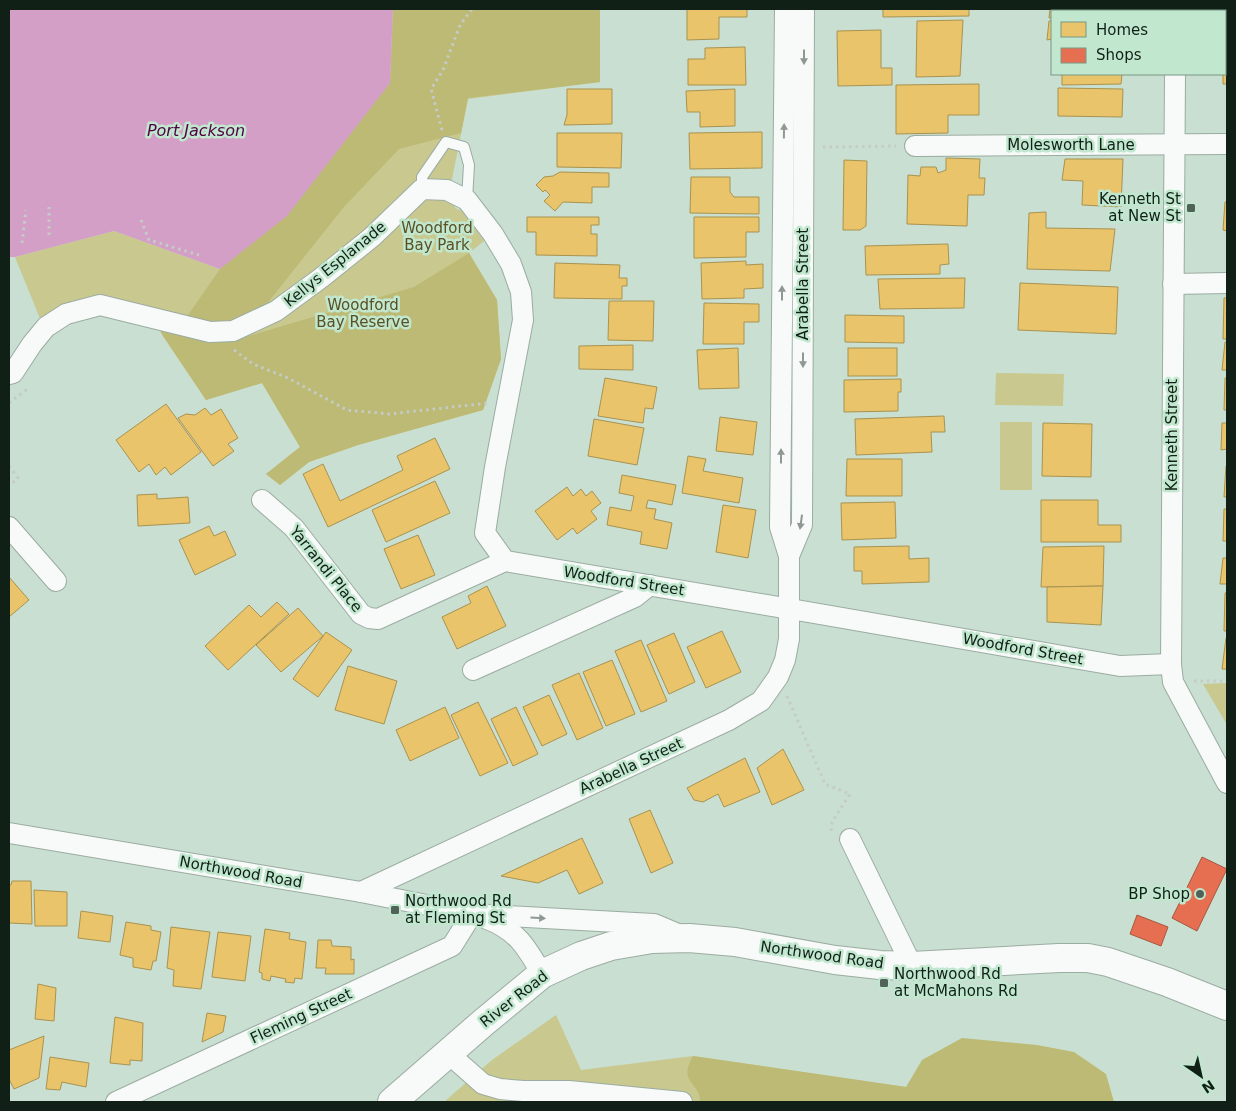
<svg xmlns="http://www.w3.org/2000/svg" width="1236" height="1111" font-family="'DejaVu Sans',sans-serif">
<rect width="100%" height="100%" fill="#c9dfd1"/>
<!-- green -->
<g fill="#c9c88e">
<path d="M 393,9 L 600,9 L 600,82 L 468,99 L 451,184 L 455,208 L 462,211 L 484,241 L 469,253 L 497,300 L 501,359 L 483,410 L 358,445 L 309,462 L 280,485 L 266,474 L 300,447 L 262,383 L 206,400 L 163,336 L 149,312 L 100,301 L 41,321 L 15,257 L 114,231 L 220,269 L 390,83 Z"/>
<path d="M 996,373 L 1064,374 L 1063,406 L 995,405 Z"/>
<rect x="1000" y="422" width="32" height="68"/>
<path d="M 1227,683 L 1227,725 L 1203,684 Z"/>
<path d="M 556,1015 L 581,1070 L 693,1056 L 906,1087 L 913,1102 L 444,1102 L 492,1060 Z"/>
</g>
<!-- forest -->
<g fill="#bcba74">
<path d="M 393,9 L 600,9 L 600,82 L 468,98 L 461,133 L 399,149 L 343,208 L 239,339 L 414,287 L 469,253 L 497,300 L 501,359 L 483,410 L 358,445 L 309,462 L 280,485 L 266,474 L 300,447 L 262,383 L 206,400 L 163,336 L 150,312 L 186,318 L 220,269 L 287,215 L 390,83 Z"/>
<path d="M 962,1038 L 1037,1045 L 1074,1052 L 1106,1074 L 1114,1102 L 700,1102 C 701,1082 677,1084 693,1056 L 906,1087 L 922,1060 Z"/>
</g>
<!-- water -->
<path fill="#d49fc6" d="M 9,9 L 393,9 L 390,83 L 287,216 L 220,269 L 114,231 L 15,257 L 9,257 Z"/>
<!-- homes -->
<g fill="#e9c46a" stroke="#a89351">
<path d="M 687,9 L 747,9 L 747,17 L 719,17 L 719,39 L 687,40 Z"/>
<path d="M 883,9 L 969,9 L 969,16 L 883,17 Z"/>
<path d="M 1050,9 L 1125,9 L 1125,11 L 1052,11 L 1052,18 L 1049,18 Z"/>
<path d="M 963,20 L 960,76 L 916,77 L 917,21 Z"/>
<path d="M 1049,21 L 1052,21 L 1052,39 L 1047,40 Z"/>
<path d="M 881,30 L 881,68 L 892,68 L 892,85 L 838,86 L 837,31 Z"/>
<path d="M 745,47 L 746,85 L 688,85 L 688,59 L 705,59 L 705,48 Z"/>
<path d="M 1225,57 L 1227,57 L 1227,84 L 1223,84 L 1223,74 L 1225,74 Z"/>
<path d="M 1062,74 L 1122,74 L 1121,84 L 1062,85 Z"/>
<path d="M 979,84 L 979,115 L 948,115 L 948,133 L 896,134 L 896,85 Z"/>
<path d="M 1058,88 L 1123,89 L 1122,117 L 1058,116 Z"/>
<path d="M 567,89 L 612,89 L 612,124 L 564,125 L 567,115 Z"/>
<path d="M 735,89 L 735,126 L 700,127 L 700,112 L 687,112 L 686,91 Z"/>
<path d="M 762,132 L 762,168 L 690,169 L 689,133 Z"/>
<path d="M 557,133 L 622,133 L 621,168 L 557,167 Z"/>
<path d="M 946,158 L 980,159 L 979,178 L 985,178 L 984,195 L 968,195 L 967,226 L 907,224 L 908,175 L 920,176 L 921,167 L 936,167 L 938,173 L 946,170 Z"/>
<path d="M 1065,159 L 1123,159 L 1121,207 L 1082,205 L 1083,181 L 1062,180 Z"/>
<path d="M 844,160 L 867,161 L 866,226 L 860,230 L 843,230 Z"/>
<path d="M 560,172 L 609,173 L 609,187 L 592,187 L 592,203 L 563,202 L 555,211 L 544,201 L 550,195 L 545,190 L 543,192 L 536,185 L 544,177 L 553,176 Z"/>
<path d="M 691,177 L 730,177 L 730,192 L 734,197 L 759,197 L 759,214 L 690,213 Z"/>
<path d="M 1225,202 L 1227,202 L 1227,231 L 1223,230 Z"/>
<path d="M 1046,212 L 1046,228 L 1115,229 L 1110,271 L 1027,269 L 1029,213 Z"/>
<path d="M 527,217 L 599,217 L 599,225 L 591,225 L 591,234 L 597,234 L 597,256 L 536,255 L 536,232 L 527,232 Z"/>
<path d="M 694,217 L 759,217 L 759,232 L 746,232 L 746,257 L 694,258 Z"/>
<path d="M 948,244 L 949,264 L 940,265 L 940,274 L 866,275 L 865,246 Z"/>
<path d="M 746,261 L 746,265 L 763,264 L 763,288 L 744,289 L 744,298 L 702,299 L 701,263 Z"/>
<path d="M 555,263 L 620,265 L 619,278 L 627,278 L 627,286 L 622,286 L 622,299 L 554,298 Z"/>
<path d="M 965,278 L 964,308 L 880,309 L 878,279 Z"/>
<path d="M 1020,283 L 1118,287 L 1116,334 L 1018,330 Z"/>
<path d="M 1224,298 L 1227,298 L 1227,339 L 1223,339 Z"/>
<path d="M 609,301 L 654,301 L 653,341 L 608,340 Z"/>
<path d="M 704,303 L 759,304 L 759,322 L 744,322 L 744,344 L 703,344 Z"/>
<path d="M 845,315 L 904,316 L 904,343 L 845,342 Z"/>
<path d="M 1225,342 L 1227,342 L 1227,370 L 1222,370 Z"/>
<path d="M 633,345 L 633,370 L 579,369 L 579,346 Z"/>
<path d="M 738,348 L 739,388 L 699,389 L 697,350 Z"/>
<rect x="848" y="348" width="49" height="28"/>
<path d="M 605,378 L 657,387 L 653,409 L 645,408 L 643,423 L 598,416 Z"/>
<path d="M 1225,378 L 1227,378 L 1227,410 L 1224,410 Z"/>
<path d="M 901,379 L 901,392 L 898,392 L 898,411 L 844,412 L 844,380 Z"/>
<path d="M 166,404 L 201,452 L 171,475 L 165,467 L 156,475 L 149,464 L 139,472 L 116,440 Z"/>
<path d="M 205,408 L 211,415 L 221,409 L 238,438 L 228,444 L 234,451 L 213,466 L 178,418 L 186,414 L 195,415 Z"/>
<path d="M 944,416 L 945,432 L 931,432 L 932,452 L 856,455 L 855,419 Z"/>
<path d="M 720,417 L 757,422 L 753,455 L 716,451 Z"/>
<path d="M 594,419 L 644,428 L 637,465 L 588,456 Z"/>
<path d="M 1043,423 L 1092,424 L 1091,477 L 1042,476 Z"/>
<path d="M 1222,423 L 1227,423 L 1227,449 L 1221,450 Z"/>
<path d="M 435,438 L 450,469 L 328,527 L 303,474 L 323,464 L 340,501 L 403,470 L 397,456 Z"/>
<path d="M 688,456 L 706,459 L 703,471 L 743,478 L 739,503 L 682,493 Z"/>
<path d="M 847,459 L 902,459 L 902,496 L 846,496 Z"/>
<path d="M 1226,466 L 1227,466 L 1227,497 L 1224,497 Z"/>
<path d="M 622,475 L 676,485 L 672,505 L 648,500 L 646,508 L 656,509 L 654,519 L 672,523 L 667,549 L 640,544 L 642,532 L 607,525 L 610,507 L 631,511 L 634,496 L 619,493 Z"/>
<path d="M 435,481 L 450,513 L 386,542 L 372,510 Z"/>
<path d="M 567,487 L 573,496 L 581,489 L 586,496 L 592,491 L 601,503 L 591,511 L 597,519 L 577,534 L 573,528 L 557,540 L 535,511 Z"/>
<path d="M 157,494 L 157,499 L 188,497 L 190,523 L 138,526 L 137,495 Z"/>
<path d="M 1041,500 L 1098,500 L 1098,525 L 1121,525 L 1121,542 L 1041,542 Z"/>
<path d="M 895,502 L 896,538 L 842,540 L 841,503 Z"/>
<path d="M 723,505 L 756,510 L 748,558 L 716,552 Z"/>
<path d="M 1224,509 L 1227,509 L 1227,541 L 1223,541 Z"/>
<path d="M 209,526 L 214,536 L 225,531 L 236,555 L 195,575 L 179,540 Z"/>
<path d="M 418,535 L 435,575 L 401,589 L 384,549 Z"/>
<path d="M 909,546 L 909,559 L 929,558 L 929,582 L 862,584 L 862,571 L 854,571 L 854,547 Z"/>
<path d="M 1104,546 L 1103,586 L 1041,587 L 1043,547 Z"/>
<path d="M 1223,558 L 1227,558 L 1227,584 L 1220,584 Z"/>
<path d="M 9,577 L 29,600 L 9,617 Z"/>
<path d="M 487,586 L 506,626 L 457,649 L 442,617 L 471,603 L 468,596 Z"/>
<path d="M 1103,586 L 1101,625 L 1047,622 L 1047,587 Z"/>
<path d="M 1227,592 L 1227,631 L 1224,631 L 1225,593 Z"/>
<path d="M 277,602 L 289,614 L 228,670 L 205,646 L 249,605 L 261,617 Z"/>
<path d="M 298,608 L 323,636 L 281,672 L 256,645 Z"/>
<path d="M 722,631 L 741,672 L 706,688 L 687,647 Z"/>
<path d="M 326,632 L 352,650 L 318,697 L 293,679 Z"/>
<path d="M 674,633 L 695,682 L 669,694 L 647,645 Z"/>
<path d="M 1226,638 L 1227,638 L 1227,669 L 1222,669 Z"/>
<path d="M 641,640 L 667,701 L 641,712 L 615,651 Z"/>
<path d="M 612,660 L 635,714 L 606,726 L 583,672 Z"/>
<path d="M 348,666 L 397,681 L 384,724 L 335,710 Z"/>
<path d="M 579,673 L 603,728 L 577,740 L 552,685 Z"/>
<path d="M 549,695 L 567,734 L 542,746 L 523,707 Z"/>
<path d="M 478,702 L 508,763 L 480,776 L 451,715 Z"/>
<path d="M 445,707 L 459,738 L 410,761 L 396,730 Z"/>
<path d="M 516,707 L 538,754 L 513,766 L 491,719 Z"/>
<path d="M 783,749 L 804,790 L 772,805 L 757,768 Z"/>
<path d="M 745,758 L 760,792 L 724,807 L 718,794 L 703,802 L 694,800 L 687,788 Z"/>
<path d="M 650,810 L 673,863 L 651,873 L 629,819 Z"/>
<path d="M 582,838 L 603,883 L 579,894 L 567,870 L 538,883 L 501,876 Z"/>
<path d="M 12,881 L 31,881 L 32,924 L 9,923 L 9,885 L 11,885 Z"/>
<path d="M 34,890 L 67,892 L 67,926 L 35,926 Z"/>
<path d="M 81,911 L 113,916 L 110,942 L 78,938 Z"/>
<path d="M 126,922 L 151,926 L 151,930 L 161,932 L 156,961 L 153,961 L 151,970 L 133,967 L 133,958 L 120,955 Z"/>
<path d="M 171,927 L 210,932 L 201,989 L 173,986 L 174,970 L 167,968 Z"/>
<path d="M 265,929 L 290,933 L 289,939 L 306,942 L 302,979 L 295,978 L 294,983 L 285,982 L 286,979 L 271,976 L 270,981 L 262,979 L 262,973 L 259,972 Z"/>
<path d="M 218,932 L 251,936 L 245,981 L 212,977 Z"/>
<path d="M 318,940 L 331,940 L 332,946 L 351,947 L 351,960 L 354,959 L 354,974 L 325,974 L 326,968 L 316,968 Z"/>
<path d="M 38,984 L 56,988 L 54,1021 L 35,1019 Z"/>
<path d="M 207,1013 L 226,1016 L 223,1032 L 202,1042 Z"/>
<path d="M 115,1017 L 143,1023 L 142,1061 L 130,1060 L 130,1065 L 110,1063 Z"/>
<path d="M 44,1036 L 39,1078 L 14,1089 L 9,1079 L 9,1050 Z"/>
<path d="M 50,1057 L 89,1063 L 86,1087 L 62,1082 L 60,1090 L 46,1089 Z"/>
</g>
<!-- shops -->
<g fill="#e76f51" stroke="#a75740">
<path d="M 1202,857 L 1227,869 L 1197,931 L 1172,918 Z"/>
<path d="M 1137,915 L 1168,927 L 1161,946 L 1130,934 Z"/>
</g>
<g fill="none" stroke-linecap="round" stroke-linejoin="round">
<defs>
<path id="lane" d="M 422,189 L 422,177 L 446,142 L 464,147 L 469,165 L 467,200"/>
<g id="street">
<path d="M 1176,11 L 1176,9"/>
<path d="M 1175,74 L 1171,664 L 1173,682 L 1227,783"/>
<path d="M 915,146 L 1227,144"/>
<path d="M 1173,284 L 1227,283"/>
<path d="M 9,374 L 13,373 L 32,344 L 46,327 L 66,314 L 100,305 L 210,332 L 233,331 L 276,311 L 321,278 L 372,237 L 422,189 L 447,190 L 467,200 L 493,234 L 511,264 L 521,292 L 523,320 L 495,467 L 485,533 L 505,561 L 808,612 L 1120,666 L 1171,664"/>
<path d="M 262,500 L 294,528 L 361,614 L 369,618 L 378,619 L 505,561"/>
<path d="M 9,527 L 56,581"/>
<path d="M 789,556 L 802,525 L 804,9"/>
<path d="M 473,670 L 635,597 L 650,585"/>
<path d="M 9,833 L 361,892 L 472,914 L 635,923 L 654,924 L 680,935"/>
<path d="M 850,839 L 912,966"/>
<path d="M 361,892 L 729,720 L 761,701 L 778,677 L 785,660 L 789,639 L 789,556 L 780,527 L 785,9"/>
<path d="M 487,919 C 517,930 527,948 542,974"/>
<path d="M 449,1054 L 483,1084 L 500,1089 L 523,1091 L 569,1091 L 682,1102"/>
<path d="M 116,1102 L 452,946 L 472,914"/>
</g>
<path id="secondary" d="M 392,1102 L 484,1022 L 542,974 L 581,956 L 611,946 L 652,939 L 689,938 L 735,942 L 835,960 L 880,965 L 912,966 L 1059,958 L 1088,958 L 1108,962 L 1167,982 L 1227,1006"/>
</defs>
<!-- lane casing -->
<use href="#lane" stroke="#9baca2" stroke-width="12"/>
<!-- street casing -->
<use href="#street" stroke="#9baca2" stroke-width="22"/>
<!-- secondary casing -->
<use href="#secondary" stroke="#9baca2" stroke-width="30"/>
<!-- path -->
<g stroke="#c5cbc7" stroke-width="3" stroke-dasharray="2.5 4" stroke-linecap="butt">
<path d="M 442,130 L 431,89 L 443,70 L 460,25 L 472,9"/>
<path d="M 823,147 L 896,146"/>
<path d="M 141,220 L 149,240 L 199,255"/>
<path d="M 49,235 L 49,207"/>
<path d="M 22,243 L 26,210"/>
<path d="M 234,350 L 253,364 L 288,378 L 347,410 L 389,414 L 489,403"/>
<path d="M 9,403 L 26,390 L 24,386"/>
<path d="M 9,466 L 18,478 L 13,482 L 9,478"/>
<path d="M 1194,681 L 1227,681"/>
<path d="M 787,696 L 825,784 L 850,794 L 832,822 L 831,832"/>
</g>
<!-- lane -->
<use href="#lane" stroke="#f7faf8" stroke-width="10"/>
<!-- street -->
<use href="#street" stroke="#f7faf8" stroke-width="20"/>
<!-- secondary -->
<use href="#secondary" stroke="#f7faf8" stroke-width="28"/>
</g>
<!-- one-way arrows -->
<defs><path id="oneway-solid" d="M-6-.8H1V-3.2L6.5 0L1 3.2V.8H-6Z" transform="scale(1.25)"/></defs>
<g fill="#909893">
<use href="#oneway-solid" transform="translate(804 57) rotate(90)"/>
<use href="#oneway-solid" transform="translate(784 131) rotate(-89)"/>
<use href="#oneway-solid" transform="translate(782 293) rotate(-90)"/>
<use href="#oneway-solid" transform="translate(803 360) rotate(90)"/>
<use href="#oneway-solid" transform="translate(781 456) rotate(-90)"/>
<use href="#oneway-solid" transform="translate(801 522) rotate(98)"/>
<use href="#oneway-solid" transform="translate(538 918) rotate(3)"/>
</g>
<!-- markers -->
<g fill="#516358" stroke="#c1e7cf" stroke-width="2">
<rect x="1186" y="203" width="10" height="10" rx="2.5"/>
<circle cx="1200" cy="894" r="5"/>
<rect x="390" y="905" width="10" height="10" rx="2.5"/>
<rect x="879" y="978" width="10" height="10" rx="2.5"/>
</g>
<g text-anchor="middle" stroke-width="5" stroke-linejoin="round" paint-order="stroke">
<!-- street labels -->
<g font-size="15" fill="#112017" stroke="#c1e7cf">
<text x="1071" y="150">Molesworth Lane</text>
<text transform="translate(335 264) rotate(-39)" y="5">Kellys Esplanade</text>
<text transform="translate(803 284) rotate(-90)" y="5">Arabella Street</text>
<text transform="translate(1172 435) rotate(-90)" y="5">Kenneth Street</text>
<text transform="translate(326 569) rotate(51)" y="5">Yarrandi Place</text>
<text transform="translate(624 581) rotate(9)" y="5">Woodford Street</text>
<text transform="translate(1023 649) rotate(10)" y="5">Woodford Street</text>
<text transform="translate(631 766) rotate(-25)" y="5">Arabella Street</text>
<text transform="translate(241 872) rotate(10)" y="5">Northwood Road</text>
<text transform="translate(822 955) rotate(8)" y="5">Northwood Road</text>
<text transform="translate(514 999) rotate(-38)" y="5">River Road</text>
<text transform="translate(301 1016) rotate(-25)" y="5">Fleming Street</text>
</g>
<!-- poi labels -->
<g font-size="15" fill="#112017" stroke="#c1e7cf" text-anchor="end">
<text x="1181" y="204">Kenneth St<tspan x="1181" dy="17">at New St</tspan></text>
<text x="1190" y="899">BP Shop</text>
<text x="405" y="906" text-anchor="start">Northwood Rd<tspan x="405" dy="17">at Fleming St</tspan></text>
<text x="894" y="979" text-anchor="start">Northwood Rd<tspan x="894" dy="17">at McMahons Rd</tspan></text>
</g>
<!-- park labels -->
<g font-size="15" fill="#595023" stroke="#c1e7cf">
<text x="437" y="233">Woodford<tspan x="437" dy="17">Bay Park</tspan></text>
<text x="363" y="310">Woodford<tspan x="363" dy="17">Bay Reserve</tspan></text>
</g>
<!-- water labels -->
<g font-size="16" font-style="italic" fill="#510243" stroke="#c1e7cf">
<text x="196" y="136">Port Jackson</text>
</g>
</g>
<!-- border -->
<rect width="1236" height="1111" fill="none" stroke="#112017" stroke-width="20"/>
<!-- legend -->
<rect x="1051" y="10" width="175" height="65" fill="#c1e7cf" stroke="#7b9785"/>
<rect x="1061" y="22" width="25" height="15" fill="#e9c46a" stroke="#7b9785"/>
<text x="1096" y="35" font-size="15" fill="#112017">Homes</text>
<rect x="1061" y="48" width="25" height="15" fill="#e76f51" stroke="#7b9785"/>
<text x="1096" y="60" font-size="15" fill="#112017">Shops</text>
<!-- north arrow -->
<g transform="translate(1201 1076) rotate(146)" stroke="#c1e7cf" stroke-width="4" paint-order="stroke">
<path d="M0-4L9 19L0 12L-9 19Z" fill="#112017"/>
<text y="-8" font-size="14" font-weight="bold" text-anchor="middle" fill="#112017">N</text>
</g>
</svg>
